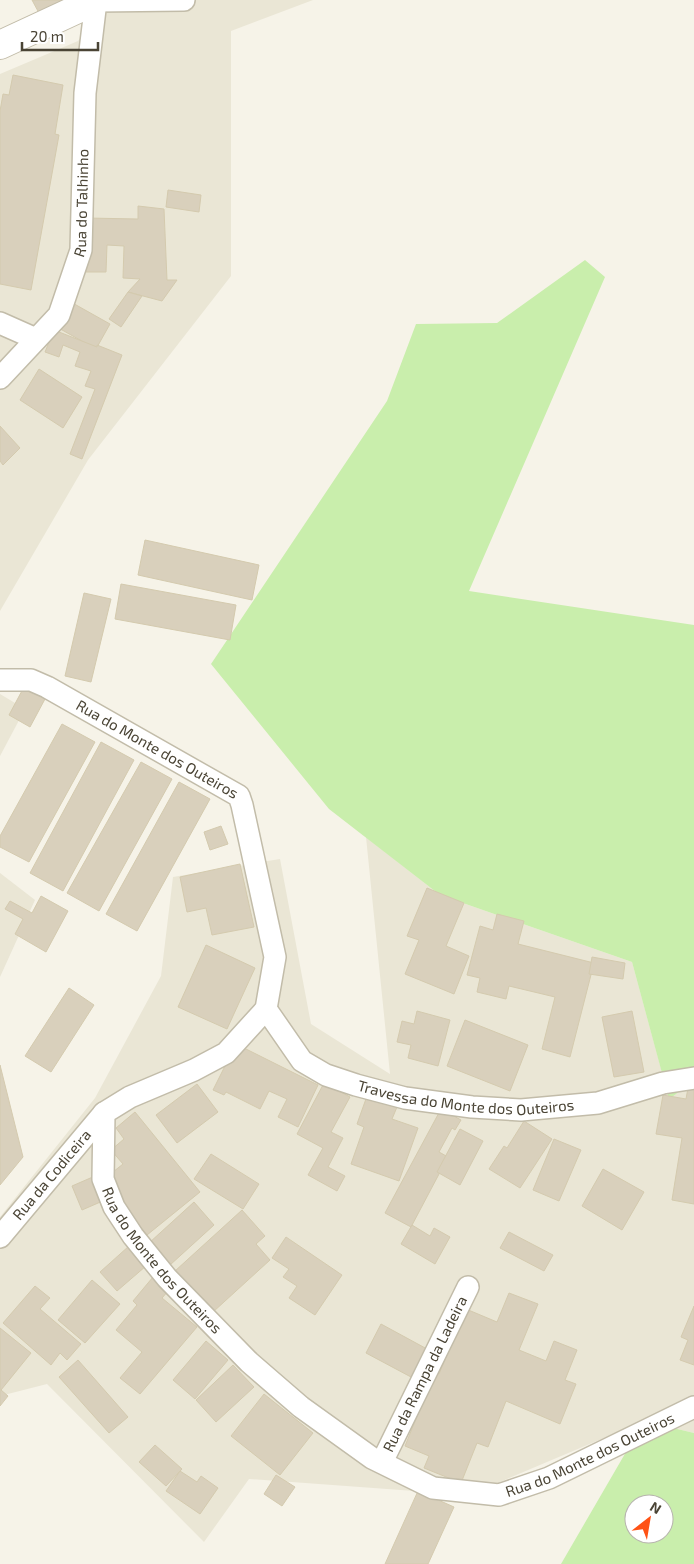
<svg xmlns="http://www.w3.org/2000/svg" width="694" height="1564" font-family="'Exo 2',sans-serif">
<rect width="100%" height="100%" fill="#f6f3e8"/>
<!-- residential -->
<g fill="#eae6d5">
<path d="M 111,0 L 313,0 L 231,31 L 231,276 L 88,460 L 0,611 L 0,74 L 78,41 Z"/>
<path d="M 0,694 L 25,709 L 0,756 Z"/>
<path d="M 366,837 L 440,895 L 632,962 L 669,1098 L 694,1081 L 694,1433 L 644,1421 L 469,1495 L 249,1479 L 204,1542 L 47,1384 L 0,1396 L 0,1217 L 95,1098 L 161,976 L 173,877 L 280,859 L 311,1024 L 390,1074 Z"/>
<path d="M 0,873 L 35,900 L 0,977 Z"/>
</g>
<!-- green -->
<g fill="#c9eeac" fill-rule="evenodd">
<path d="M 585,260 L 605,277 L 469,591 L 694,625 L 694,1081 L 669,1099 L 632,962 L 440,895 L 329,809 L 211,664 L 387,401 L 416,324 L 497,323 Z"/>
<path d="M 644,1421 L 694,1433 L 694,1564 L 561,1564 ZM 634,1504 L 664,1504 L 664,1534 L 634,1534 Z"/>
</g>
<!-- building -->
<g fill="#d9d0bc" stroke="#d4caae">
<path d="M 32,0 L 63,0 L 39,13 Z"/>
<path d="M 13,75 L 63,85 L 55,134 L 59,135 L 31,290 L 0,284 L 0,111 L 3,94 L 9,95 Z"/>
<path d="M 168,190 L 201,195 L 199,212 L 166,207 Z"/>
<path d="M 138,206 L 164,209 L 167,280 L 177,280 L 162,301 L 128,292 L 140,279 L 123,278 L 124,246 L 107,245 L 106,272 L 84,272 L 86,218 L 138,219 Z"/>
<path d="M 128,292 L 142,296 L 121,327 L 109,319 Z"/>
<path d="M 69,301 L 110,324 L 96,349 L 55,326 Z"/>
<path d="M 54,330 L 97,347 L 97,345 L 122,355 L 82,459 L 70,454 L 95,389 L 85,386 L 91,371 L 75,366 L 80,352 L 63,345 L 59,357 L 45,352 Z"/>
<path d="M 39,369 L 82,397 L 63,428 L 20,400 Z"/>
<path d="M 0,426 L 20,448 L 3,465 L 0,461 Z"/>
<path d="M 145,540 L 259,565 L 252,600 L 138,575 Z"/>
<path d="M 121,584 L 236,605 L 230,640 L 115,619 Z"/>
<path d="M 84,593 L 111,599 L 91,682 L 65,676 Z"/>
<path d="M 24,687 L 45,699 L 30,727 L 9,715 Z"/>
<path d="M 62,724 L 95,742 L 29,862 L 0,847 L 0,836 Z"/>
<path d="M 101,742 L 134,760 L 63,891 L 30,873 Z"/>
<path d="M 141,762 L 172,779 L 99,911 L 67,893 Z"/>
<path d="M 179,782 L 210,799 L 137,931 L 106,914 Z"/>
<path d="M 221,826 L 228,844 L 210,850 L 204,832 Z"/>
<path d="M 240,864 L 254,927 L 212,935 L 206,908 L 187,912 L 180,877 Z"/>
<path d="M 427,888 L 464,903 L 446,946 L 469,956 L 454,994 L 405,974 L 419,940 L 407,936 Z"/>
<path d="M 41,896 L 68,911 L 46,952 L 15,934 L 23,919 L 5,909 L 10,901 L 32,913 Z"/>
<path d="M 497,914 L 524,921 L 518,944 L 594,963 L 570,1057 L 542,1049 L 555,997 L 509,986 L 506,999 L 477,992 L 480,978 L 467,975 L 480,926 L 493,930 Z"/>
<path d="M 206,945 L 255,968 L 227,1029 L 178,1007 Z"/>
<path d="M 592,957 L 625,963 L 623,979 L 589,974 Z"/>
<path d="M 69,988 L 94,1005 L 51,1072 L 25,1056 Z"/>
<path d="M 417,1011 L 450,1020 L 438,1066 L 408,1058 L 411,1045 L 397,1042 L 402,1021 L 414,1024 Z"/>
<path d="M 632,1011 L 644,1072 L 614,1077 L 602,1017 Z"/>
<path d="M 465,1020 L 528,1045 L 510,1091 L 447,1066 Z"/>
<path d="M 236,1044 L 318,1085 L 298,1127 L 278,1117 L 287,1099 L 269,1091 L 260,1109 L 226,1092 L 224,1095 L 213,1090 Z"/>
<path d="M 0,1065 L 23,1157 L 0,1185 Z"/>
<path d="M 324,1083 L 350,1097 L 331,1132 L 343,1138 L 328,1167 L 345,1176 L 337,1191 L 308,1175 L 323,1148 L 297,1134 Z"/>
<path d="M 197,1084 L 218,1112 L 177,1143 L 156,1115 Z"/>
<path d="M 688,1088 L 694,1089 L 694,1204 L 672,1200 L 682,1138 L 656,1134 L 663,1095 L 686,1099 Z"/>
<path d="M 367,1096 L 397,1107 L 392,1119 L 418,1128 L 399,1181 L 351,1164 L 364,1127 L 357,1124 Z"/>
<path d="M 441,1109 L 461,1120 L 455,1130 L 452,1128 L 439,1152 L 448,1157 L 411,1227 L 385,1213 Z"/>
<path d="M 135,1112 L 200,1192 L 147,1235 L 103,1180 L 123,1164 L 111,1150 L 124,1139 L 116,1128 Z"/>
<path d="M 524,1121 L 552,1139 L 520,1188 L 489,1169 L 504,1146 L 507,1148 Z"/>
<path d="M 460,1129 L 483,1141 L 460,1185 L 437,1172 Z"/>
<path d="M 554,1139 L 581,1150 L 559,1201 L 533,1190 Z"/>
<path d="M 211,1154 L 259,1184 L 243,1209 L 194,1179 Z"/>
<path d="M 603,1169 L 644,1192 L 622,1230 L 582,1206 Z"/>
<path d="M 95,1176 L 105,1200 L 82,1210 L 72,1186 Z"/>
<path d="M 194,1202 L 214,1225 L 170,1265 L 149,1243 Z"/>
<path d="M 242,1210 L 265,1236 L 256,1244 L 270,1260 L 213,1312 L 175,1271 Z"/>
<path d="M 412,1225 L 430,1236 L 434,1228 L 450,1237 L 435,1264 L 401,1244 Z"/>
<path d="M 509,1232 L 553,1255 L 544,1271 L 500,1248 Z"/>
<path d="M 286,1237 L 342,1275 L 315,1315 L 289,1298 L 297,1286 L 283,1277 L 289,1269 L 272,1258 Z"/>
<path d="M 129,1246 L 146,1266 L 117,1291 L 100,1272 Z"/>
<path d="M 153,1277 L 169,1290 L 162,1298 L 197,1327 L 140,1394 L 120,1378 L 142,1352 L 116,1330 L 137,1305 L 133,1301 Z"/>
<path d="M 92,1280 L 120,1304 L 85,1343 L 58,1320 Z"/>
<path d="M 35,1286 L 50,1298 L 40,1309 L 81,1344 L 67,1360 L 60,1353 L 51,1365 L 3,1323 Z"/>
<path d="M 509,1293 L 538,1304 L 519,1350 L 546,1361 L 554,1341 L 577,1350 L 565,1380 L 576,1384 L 560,1424 L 506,1401 L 488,1447 L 477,1443 L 461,1483 L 424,1468 L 429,1456 L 405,1446 L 435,1372 L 439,1374 L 466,1309 L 497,1322 Z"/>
<path d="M 694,1306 L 694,1365 L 680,1360 L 688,1340 L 681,1337 Z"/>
<path d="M 381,1324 L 427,1349 L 411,1377 L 366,1353 Z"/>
<path d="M 0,1328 L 31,1353 L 1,1390 L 8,1396 L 0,1406 Z"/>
<path d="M 206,1341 L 228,1360 L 195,1399 L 173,1380 Z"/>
<path d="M 78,1360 L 128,1417 L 109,1433 L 59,1377 Z"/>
<path d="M 233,1365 L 254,1387 L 216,1422 L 196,1400 Z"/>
<path d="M 264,1394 L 313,1433 L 280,1475 L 231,1436 Z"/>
<path d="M 155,1445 L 182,1469 L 166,1486 L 139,1462 Z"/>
<path d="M 180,1471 L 197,1482 L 201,1476 L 218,1488 L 200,1514 L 166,1491 Z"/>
<path d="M 276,1475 L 295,1487 L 282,1506 L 264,1494 Z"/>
<path d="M 418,1491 L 454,1507 L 428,1564 L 385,1564 Z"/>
</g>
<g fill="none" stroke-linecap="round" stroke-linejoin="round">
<defs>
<g id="minor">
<path d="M 0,323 L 36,339"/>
<path id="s1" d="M 0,378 L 59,315 L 81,250 L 85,93 L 96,1 L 184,0"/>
<path id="s2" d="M 0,680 L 31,680 L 47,687 L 239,796 L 242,805 L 275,957 L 266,1009 L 226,1053 L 194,1070 L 130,1097 L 104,1113 L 103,1179 L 114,1207 L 133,1236 L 167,1278 L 249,1362 L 301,1407 L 372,1458 L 433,1488 L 499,1495 L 549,1478 L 694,1407"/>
<path id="s3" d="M 266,1009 L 302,1061 L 326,1075 L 356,1085 L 405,1098 L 472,1107 L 521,1110 L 598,1103 L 663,1083 L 694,1078"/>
<path id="s4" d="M 0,1237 L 104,1113"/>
<path id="s5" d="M 382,1462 L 468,1287"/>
</g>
<path id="tertiary" d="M 0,45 L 97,0"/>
</defs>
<!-- minor casing -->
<use href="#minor" stroke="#c2bca9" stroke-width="24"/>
<!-- tertiary casing -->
<use href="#tertiary" stroke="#c2bca9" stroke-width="30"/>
<!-- minor -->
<use href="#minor" stroke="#fff" stroke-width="21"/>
<!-- tertiary -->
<use href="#tertiary" stroke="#fff" stroke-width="28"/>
</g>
<g text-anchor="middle" stroke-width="4" stroke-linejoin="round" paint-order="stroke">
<!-- street labels -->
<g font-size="15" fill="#4a4435" stroke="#fff">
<text dy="5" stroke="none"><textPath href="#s1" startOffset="202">Rua do Talhinho</textPath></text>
<text dy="5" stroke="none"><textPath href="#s2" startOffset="175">Rua do Monte dos Outeiros</textPath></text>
<text dy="5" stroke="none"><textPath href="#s3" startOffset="234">Travessa do Monte dos Outeiros</textPath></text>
<text dy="5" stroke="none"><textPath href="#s4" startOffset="81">Rua da Codiceira</textPath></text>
<text dy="5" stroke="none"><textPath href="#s2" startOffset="850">Rua do Monte dos Outeiros</textPath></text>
<text dy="5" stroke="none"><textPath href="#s5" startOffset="98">Rua da Rampa da Ladeira</textPath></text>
<text dy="5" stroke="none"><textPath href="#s2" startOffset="1375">Rua do Monte dos Outeiros</textPath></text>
</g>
</g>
<!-- north arrow -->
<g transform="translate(649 1519) rotate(31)"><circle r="24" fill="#ffffff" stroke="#b7b4ae"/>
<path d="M0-4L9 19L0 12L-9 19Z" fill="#ff5215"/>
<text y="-8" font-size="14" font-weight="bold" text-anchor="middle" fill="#4a4435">N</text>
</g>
<!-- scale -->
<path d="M22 42v8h76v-8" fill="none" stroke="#4a4435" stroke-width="2.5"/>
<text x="30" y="42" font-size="15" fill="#4a4435" stroke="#ffffff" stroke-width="4" paint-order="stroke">20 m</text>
</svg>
